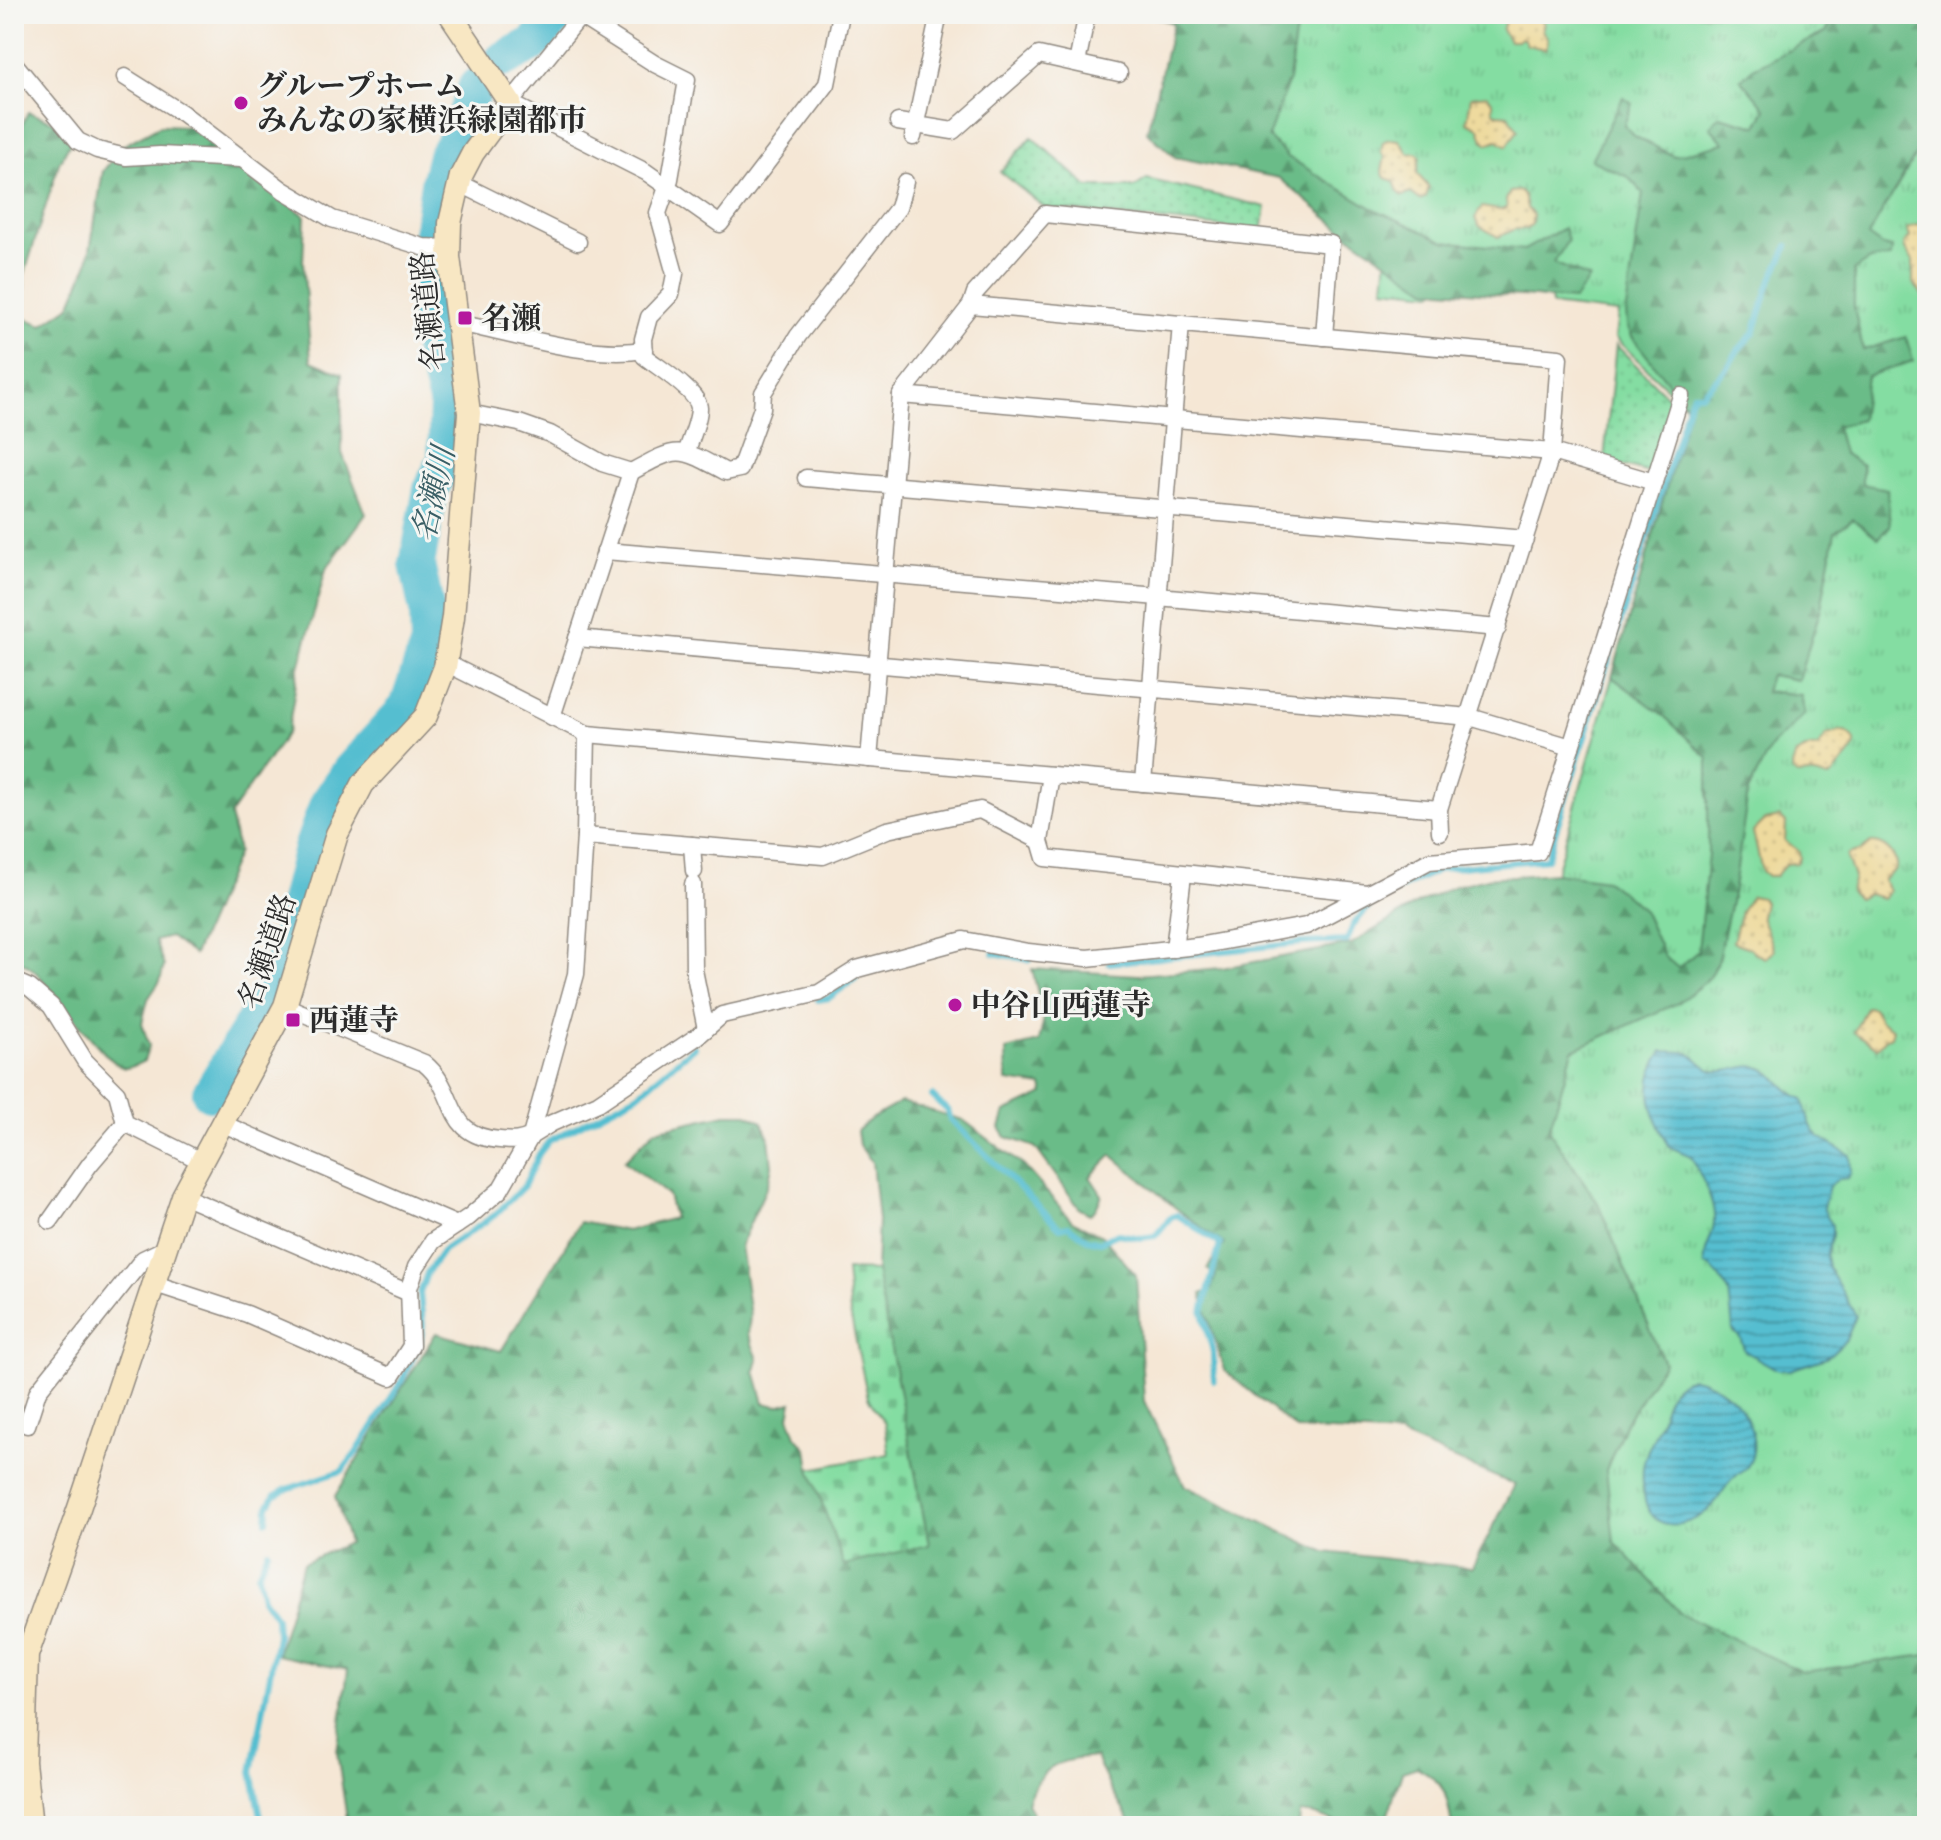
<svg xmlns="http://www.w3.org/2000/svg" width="1941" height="1840" font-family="'Sorts Mill Goudy','Noto Serif JP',serif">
<defs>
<pattern id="grass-tufts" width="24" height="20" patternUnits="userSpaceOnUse" patternTransform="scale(2)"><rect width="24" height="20" fill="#84dda2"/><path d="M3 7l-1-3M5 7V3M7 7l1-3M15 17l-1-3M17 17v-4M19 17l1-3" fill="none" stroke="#72be8c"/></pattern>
<pattern id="forest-firs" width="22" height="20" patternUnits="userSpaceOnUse" patternTransform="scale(2)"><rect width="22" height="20" fill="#6bbc88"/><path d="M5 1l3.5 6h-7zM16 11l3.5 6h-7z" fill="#58996f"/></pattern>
<pattern id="sand-dots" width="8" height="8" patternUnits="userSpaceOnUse" patternTransform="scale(2)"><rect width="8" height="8" fill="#eeda9e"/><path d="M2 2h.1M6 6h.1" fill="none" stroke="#cb8" stroke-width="1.8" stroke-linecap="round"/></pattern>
<pattern id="cemetery-stones" width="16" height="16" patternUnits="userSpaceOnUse" patternTransform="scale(2)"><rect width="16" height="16" fill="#84dda2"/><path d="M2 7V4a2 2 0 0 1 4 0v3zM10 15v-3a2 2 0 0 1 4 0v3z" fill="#72be8c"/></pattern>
<pattern id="park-dots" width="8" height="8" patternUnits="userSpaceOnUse" patternTransform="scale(2)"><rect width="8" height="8" fill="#84dda2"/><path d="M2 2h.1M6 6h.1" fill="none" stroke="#72be8c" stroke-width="1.8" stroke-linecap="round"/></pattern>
<pattern id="water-rules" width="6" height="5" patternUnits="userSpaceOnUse" patternTransform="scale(2)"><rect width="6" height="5" fill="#54bed0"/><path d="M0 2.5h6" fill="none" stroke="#469ba9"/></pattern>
</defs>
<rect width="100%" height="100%" fill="#f6f6f2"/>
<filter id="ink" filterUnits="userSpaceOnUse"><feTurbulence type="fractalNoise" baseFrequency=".0125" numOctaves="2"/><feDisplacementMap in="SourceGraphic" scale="16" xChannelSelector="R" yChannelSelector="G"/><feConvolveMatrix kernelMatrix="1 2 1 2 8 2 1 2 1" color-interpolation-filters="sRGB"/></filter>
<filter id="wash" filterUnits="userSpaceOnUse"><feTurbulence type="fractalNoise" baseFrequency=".006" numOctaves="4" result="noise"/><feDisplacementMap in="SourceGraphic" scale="32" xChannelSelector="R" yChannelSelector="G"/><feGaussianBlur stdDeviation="1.8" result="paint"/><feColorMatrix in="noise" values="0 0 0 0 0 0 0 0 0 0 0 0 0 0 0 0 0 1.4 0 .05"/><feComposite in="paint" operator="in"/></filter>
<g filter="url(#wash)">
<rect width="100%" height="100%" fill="#f5e7d5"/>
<!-- grass -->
<path fill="url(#grass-tufts)" stroke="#588466" stroke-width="2" d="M 1203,14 L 1927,14 L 1927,1720 L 1616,1605 L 1473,1000 L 1556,873 L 1689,409 L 1615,338 L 1618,313 L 1551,305 L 1551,299 L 1443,283 L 1433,293 L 1384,288 L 1388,245 L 1278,166 Z"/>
<!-- forest -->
<g fill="url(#forest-firs)" stroke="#4b745a" stroke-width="2">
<path d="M 1305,14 L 1295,35 L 1289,80 L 1268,137 L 1288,157 L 1374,209 L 1444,241 L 1524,250 L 1564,228 L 1568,240 L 1554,263 L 1589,278 L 1574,300 L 1427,289 L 1347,234 L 1279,178 L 1175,157 L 1147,132 L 1173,23 L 1145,14 Z"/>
<path d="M 1837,14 L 1927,14 L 1927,136 L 1868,236 L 1882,246 L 1892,248 L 1891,257 L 1871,260 L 1854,270 L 1854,307 L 1863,350 L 1906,337 L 1913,361 L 1867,376 L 1861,420 L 1836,427 L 1843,453 L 1862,465 L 1862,484 L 1887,489 L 1890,526 L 1878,538 L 1853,519 L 1835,532 L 1821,608 L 1798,680 L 1770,675 L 1765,691 L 1801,695 L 1805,714 L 1771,746 L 1748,792 L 1734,889 L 1717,964 L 1705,982 L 1678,1003 L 1573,1050 L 1549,1130 L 1598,1203 L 1664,1363 L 1626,1422 L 1606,1470 L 1614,1541 L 1680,1613 L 1802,1672 L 1927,1655 L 1927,1826 L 1452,1826 C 1447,1796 1446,1782 1417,1767 L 1402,1772 L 1384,1826 L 1345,1826 L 1316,1815 L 1300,1813 L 1299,1826 L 1188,1826 L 1173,1821 L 1154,1820 L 1155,1826 L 1133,1826 L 1110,1788 L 1096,1757 C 1057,1760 1040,1765 1027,1803 L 1039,1826 L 348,1826 L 337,1752 L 348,1670 L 277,1655 L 303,1563 L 349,1543 L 335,1496 L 436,1333 L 501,1351 L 580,1222 L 627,1231 L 674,1218 L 668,1195 L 624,1161 L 655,1130 L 726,1114 L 747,1114 L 762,1122 L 769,1138 L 772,1166 L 768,1184 L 740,1245 L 750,1316 L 748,1334 L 758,1359 L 755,1371 L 764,1403 L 777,1406 L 792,1402 L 789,1416 L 796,1436 L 807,1449 L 810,1469 L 844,1565 L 929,1544 L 876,1271 L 878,1220 L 872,1162 L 859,1145 L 857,1131 L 872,1118 L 901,1102 L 963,1120 L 1024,1166 L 1072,1221 L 1102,1236 L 1136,1275 L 1144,1401 L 1185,1486 L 1325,1552 L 1472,1568 L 1515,1485 L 1399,1435 L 1296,1429 L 1224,1370 L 1201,1294 L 1211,1290 L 1216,1275 L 1207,1269 L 1224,1244 L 1177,1209 L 1112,1155 L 1090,1177 L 1102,1195 L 1096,1209 L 1090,1214 L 1080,1209 L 1035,1147 L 1006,1137 L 1000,1128 L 1005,1112 L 1044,1094 L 1042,1086 L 1007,1081 L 1006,1050 L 1039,1042 L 1044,1018 L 1032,969 L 1138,975 L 1222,968 L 1351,944 L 1415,905 L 1455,886 L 1487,878 L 1556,873 L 1606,880 L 1642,908 L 1664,956 L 1678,968 L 1698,951 L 1708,855 L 1708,758 L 1663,715 L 1612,677 L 1689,409 L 1632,337 L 1627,325 L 1626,310 L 1643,193 L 1628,177 L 1591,160 L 1623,97 L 1632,103 L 1624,125 L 1634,136 L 1674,156 L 1724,143 L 1710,127 L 1719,116 L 1757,126 L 1766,109 L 1741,79 L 1753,68 L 1826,32 Z"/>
<path d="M 28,112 L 77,130 L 59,163 L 24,276 L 25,318 L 42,325 L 70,306 L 88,263 L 103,171 L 124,145 L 161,125 L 187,126 L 217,146 L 305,216 L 303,262 L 311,361 L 342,374 L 342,453 L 366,514 L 326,569 L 298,671 L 288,731 L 230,815 L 238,852 L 194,955 L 170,937 L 155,941 L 164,966 L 160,981 L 148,999 L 142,1023 L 149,1046 L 144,1061 C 140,1063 131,1068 126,1068 C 106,1067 52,984 31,968 C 26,964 19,961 14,959 L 14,142 Z"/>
</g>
<!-- sand -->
<g fill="url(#sand-dots)" stroke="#8c8264" stroke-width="2">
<path d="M 1503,14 L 1523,14 L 1528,17 L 1534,15 L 1544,22 L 1542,31 C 1548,37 1550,41 1545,49 L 1527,45 L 1525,40 L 1521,38 L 1517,41 L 1509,41 L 1502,30 L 1505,22 Z"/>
<path d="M 1487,95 L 1493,102 L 1493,110 L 1497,114 L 1508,115 L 1518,130 L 1507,146 L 1497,140 L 1488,144 L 1483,140 L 1479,128 L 1467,122 L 1471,97 Z"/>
<path d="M 1389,139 L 1399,140 L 1409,154 L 1416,153 L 1420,156 L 1417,174 L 1429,187 L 1426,197 L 1420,200 L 1411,193 L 1403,196 L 1398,192 L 1394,181 L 1385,178 L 1382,171 L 1385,157 L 1381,152 L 1383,142 Z"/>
<path d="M 1519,191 L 1524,195 L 1527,208 L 1533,215 L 1532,224 L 1527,229 L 1515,229 L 1498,237 L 1478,225 L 1475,218 L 1482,207 L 1500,210 L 1507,208 L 1506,200 L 1510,192 Z"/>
<path d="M 1917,225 L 1927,226 L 1927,300 L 1913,283 L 1913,261 L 1905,249 L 1904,244 L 1910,237 L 1907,229 Z"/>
<path d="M 1841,731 C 1874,741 1839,762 1834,774 L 1829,778 L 1810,774 L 1797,775 L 1793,772 L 1792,766 L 1796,754 L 1810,747 L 1818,747 L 1827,735 Z"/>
<path d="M 1780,817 L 1786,823 L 1785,841 L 1799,851 L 1800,858 L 1797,863 L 1785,864 L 1776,876 L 1768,876 L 1762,871 L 1753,832 L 1765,820 Z"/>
<path d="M 1871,843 C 1884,842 1898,856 1896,869 L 1883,880 L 1889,890 L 1883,898 L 1868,894 L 1857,899 L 1850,891 L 1854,877 L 1847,858 L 1848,854 L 1862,850 Z"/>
<path d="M 1751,896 L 1761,898 L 1764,902 L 1761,916 L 1774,951 L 1765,958 L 1754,953 L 1750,948 L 1733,942 L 1741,911 Z"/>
<path d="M 1866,1007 L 1873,1008 L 1880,1020 L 1893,1029 L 1891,1036 L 1886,1038 L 1877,1048 L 1854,1032 Z"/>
</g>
<!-- cemetery -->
<path fill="url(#cemetery-stones)" stroke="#588466" stroke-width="2" d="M 846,1270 L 876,1271 L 929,1545 L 844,1565 L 810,1469 L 889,1454 L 885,1424 L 868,1398 L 850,1313 Z"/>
<!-- park -->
<g fill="url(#park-dots)" stroke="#588466" stroke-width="2">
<path d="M 1032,137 L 1088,187 L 1135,187 L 1147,179 L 1266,207 L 1262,231 L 1045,208 L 1000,172 Z"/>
<path d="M 1616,345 L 1671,400 L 1649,473 L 1604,460 Z"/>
</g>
<!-- water -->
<g fill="url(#water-rules)" stroke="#40747e" stroke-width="2">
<path d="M 1663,1051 C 1670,1052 1682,1051 1688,1053 C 1698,1057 1703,1068 1714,1071 C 1732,1074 1746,1061 1764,1069 C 1779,1076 1783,1091 1803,1099 C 1812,1140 1817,1135 1850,1155 L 1851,1172 L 1848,1178 L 1838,1179 L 1829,1186 L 1823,1208 L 1832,1225 L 1832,1235 L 1826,1256 L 1828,1267 L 1856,1316 L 1846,1340 L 1826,1358 L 1790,1370 L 1778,1370 L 1745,1351 L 1740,1338 L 1733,1330 L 1729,1291 L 1711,1267 L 1705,1265 C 1703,1248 1713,1238 1714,1222 C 1716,1200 1700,1176 1691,1156 L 1670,1147 C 1651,1116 1640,1083 1663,1051 Z"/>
<path d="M 1692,1378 C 1707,1380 1717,1387 1729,1396 C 1748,1410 1762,1445 1747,1467 C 1742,1474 1734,1476 1729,1483 C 1721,1492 1717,1503 1707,1511 C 1681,1532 1648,1530 1644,1494 C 1639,1457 1648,1455 1659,1424 C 1666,1404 1668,1383 1692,1378 Z"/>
</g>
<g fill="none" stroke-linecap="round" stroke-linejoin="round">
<!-- stream -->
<g stroke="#54bed0" stroke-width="6">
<path d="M 994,953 L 1030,960"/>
<path d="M 1109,963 L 1302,943 L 1347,941 L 1353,925 L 1373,902 L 1440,869 L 1547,859 L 1689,402 L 1693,394 L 1702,394 L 1728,367 L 1738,350 L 1754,333 L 1769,285 L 1788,246"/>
<path d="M 818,1000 L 829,998 L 856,978"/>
<path d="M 932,1096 L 948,1111 L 951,1120 L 1060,1228 L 1068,1226 L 1087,1239 L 1100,1242 L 1118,1234 L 1141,1238 L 1155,1236 L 1171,1217 L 1177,1215 L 1220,1244 L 1203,1312 L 1213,1352 L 1214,1380"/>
<path d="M 267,1521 L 268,1506 L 274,1496 L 287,1489 L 342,1471 L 356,1453 L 401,1382 L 420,1344 L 423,1325 L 420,1293 L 427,1273 L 443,1250 L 495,1215 L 524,1186 L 539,1154 L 549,1141 L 637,1095 L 694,1047"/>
<path d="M 263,1826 L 252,1772 L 277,1636 L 276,1617 L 263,1598 L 258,1574 L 268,1551"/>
</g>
<!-- river -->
<g stroke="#54bed0" stroke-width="36">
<path d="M 502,60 L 533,44 L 560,14"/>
<path d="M 210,1093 L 278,981 L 311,849 L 327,804 L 350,770 L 407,707 L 428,644 L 427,611 L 417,564 L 431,489 L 445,460 L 447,405 L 429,336 L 430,239 L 438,184 L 445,156 L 457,136 L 476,86"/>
</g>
</g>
</g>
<g filter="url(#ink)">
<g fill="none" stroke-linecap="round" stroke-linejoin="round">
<defs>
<g id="street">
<path d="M 582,14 L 510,103 L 646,172 L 720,224 L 827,84 L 841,14"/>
<path d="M 580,16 L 655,64 L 687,80 L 670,179 L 658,213 L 675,274 L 671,294 L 649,317 L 643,339 L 644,356 C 657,367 698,391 699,408 C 699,421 691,438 687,451"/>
<path d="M 14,63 L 78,141 L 97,150 L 126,157 L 160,155 L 241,159"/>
<path d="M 1077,63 L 1087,14"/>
<path d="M 125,77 L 182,113 L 283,190 L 332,219 L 423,247 L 449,248"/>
<path d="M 898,122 L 953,131 L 1039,55 L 1119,73"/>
<path d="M 913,137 L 939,14"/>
<path d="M 459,183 L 578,242"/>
<path d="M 971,305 L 975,293 L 1045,214 L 1331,244 L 1324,337"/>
<path d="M 457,323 C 515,334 587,359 644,350"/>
<path d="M 901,395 L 1552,452 L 1654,482"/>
<path d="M 469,413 L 519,423 L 550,434 L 602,463 L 631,472 C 679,446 678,446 726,472 L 740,469 L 762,408 L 763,393 L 798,336 L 898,208 L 905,182"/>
<path d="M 806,478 L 1525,539"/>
<path d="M 605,551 L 1158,597 L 1498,628"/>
<path d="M 577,638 L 1470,717 L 1571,747"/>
<path d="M 446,663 L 587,734 L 1439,809"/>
<path d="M 552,717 L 631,472"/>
<path d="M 869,759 L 901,395 L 971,305 L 1559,358 L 1552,452 L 1439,809 L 1440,832"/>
<path d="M 1051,775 L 1040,841 L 1045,858 L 1367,893"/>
<path d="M 1143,783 L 1181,324"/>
<path d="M 585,836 L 823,856 L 887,830 L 980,810 L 1040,841"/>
<path d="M 692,845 L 694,871"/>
<path d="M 693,884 L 694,970 L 706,1029"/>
<path d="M 1174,949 L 1183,875"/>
<path d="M 14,981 L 30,988 L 51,1006 L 85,1061 L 117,1093 L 125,1123 L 201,1161"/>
<path d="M 285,1006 L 424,1063 C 460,1092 442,1136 500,1140 C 513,1141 519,1142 531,1136 L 576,974 L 585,836 L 587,734"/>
<path d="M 221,1123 L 457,1225"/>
<path d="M 183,1196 L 409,1293"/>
<path d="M 50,1221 L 90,1164 L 125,1123"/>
<path d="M 155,1284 L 247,1314 L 391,1377 L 411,1346 L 409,1288 L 416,1267 L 433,1241 L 469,1217 L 500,1190 L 531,1136 L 552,1123 L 598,1103 L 698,1036 L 722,1015 L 819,993 L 857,969 L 964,940 L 1028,952 L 1087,958 L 1197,946 L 1306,926 L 1429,861 L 1538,852 L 1681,396"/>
<path d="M 27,1425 L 38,1391 L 143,1259 L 166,1248"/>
</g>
<path id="secondary" d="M 31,1826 L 24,1762 L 27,1655 L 79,1508 L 183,1196 L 285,1006 L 337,834 L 363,784 L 426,716 L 445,667 L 453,617 L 469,413 L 449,257 L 450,223 L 461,176 L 473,153 L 510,103 L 450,14"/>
</defs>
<!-- street casing -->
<use href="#street" stroke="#908980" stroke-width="19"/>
<!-- secondary casing -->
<use href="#secondary" stroke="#908980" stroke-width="25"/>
<!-- street -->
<use href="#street" stroke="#fff" stroke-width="16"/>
<!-- secondary -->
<use href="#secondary" stroke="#f8e7c3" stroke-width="22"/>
</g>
</g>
<!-- markers -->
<g fill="#b5179e" stroke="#f6f6f2" stroke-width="3">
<circle cx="241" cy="103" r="8"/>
<rect x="457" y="310" width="16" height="16" rx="4"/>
<circle cx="955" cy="1005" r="8"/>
<rect x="285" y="1012" width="16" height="16" rx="4"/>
</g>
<g text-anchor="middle" stroke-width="6" stroke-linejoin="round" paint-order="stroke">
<!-- poi labels -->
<g font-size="30" font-weight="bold" fill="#2b2b2b" stroke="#f6f6f2" text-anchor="start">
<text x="257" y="96">グループホーム<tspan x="257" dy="34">みんなの家横浜緑園都市</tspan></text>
<text x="481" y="328">名瀬</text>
<text x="971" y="1015">中谷山西蓮寺</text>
<text x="309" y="1030">西蓮寺</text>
</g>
<!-- street labels -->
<g font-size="30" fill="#2b2b2b" stroke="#f6f6f2">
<text transform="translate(428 311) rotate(-96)" y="10">名瀬道路</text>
<text transform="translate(267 951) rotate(-71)" y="10">名瀬道路</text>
</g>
<!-- water labels -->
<g font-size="32" font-style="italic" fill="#395e65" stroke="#f6f6f2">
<text transform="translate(433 494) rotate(-77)" y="11">名瀬川</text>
</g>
</g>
<!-- margin -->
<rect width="1941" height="1840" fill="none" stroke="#f6f6f2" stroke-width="48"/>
</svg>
